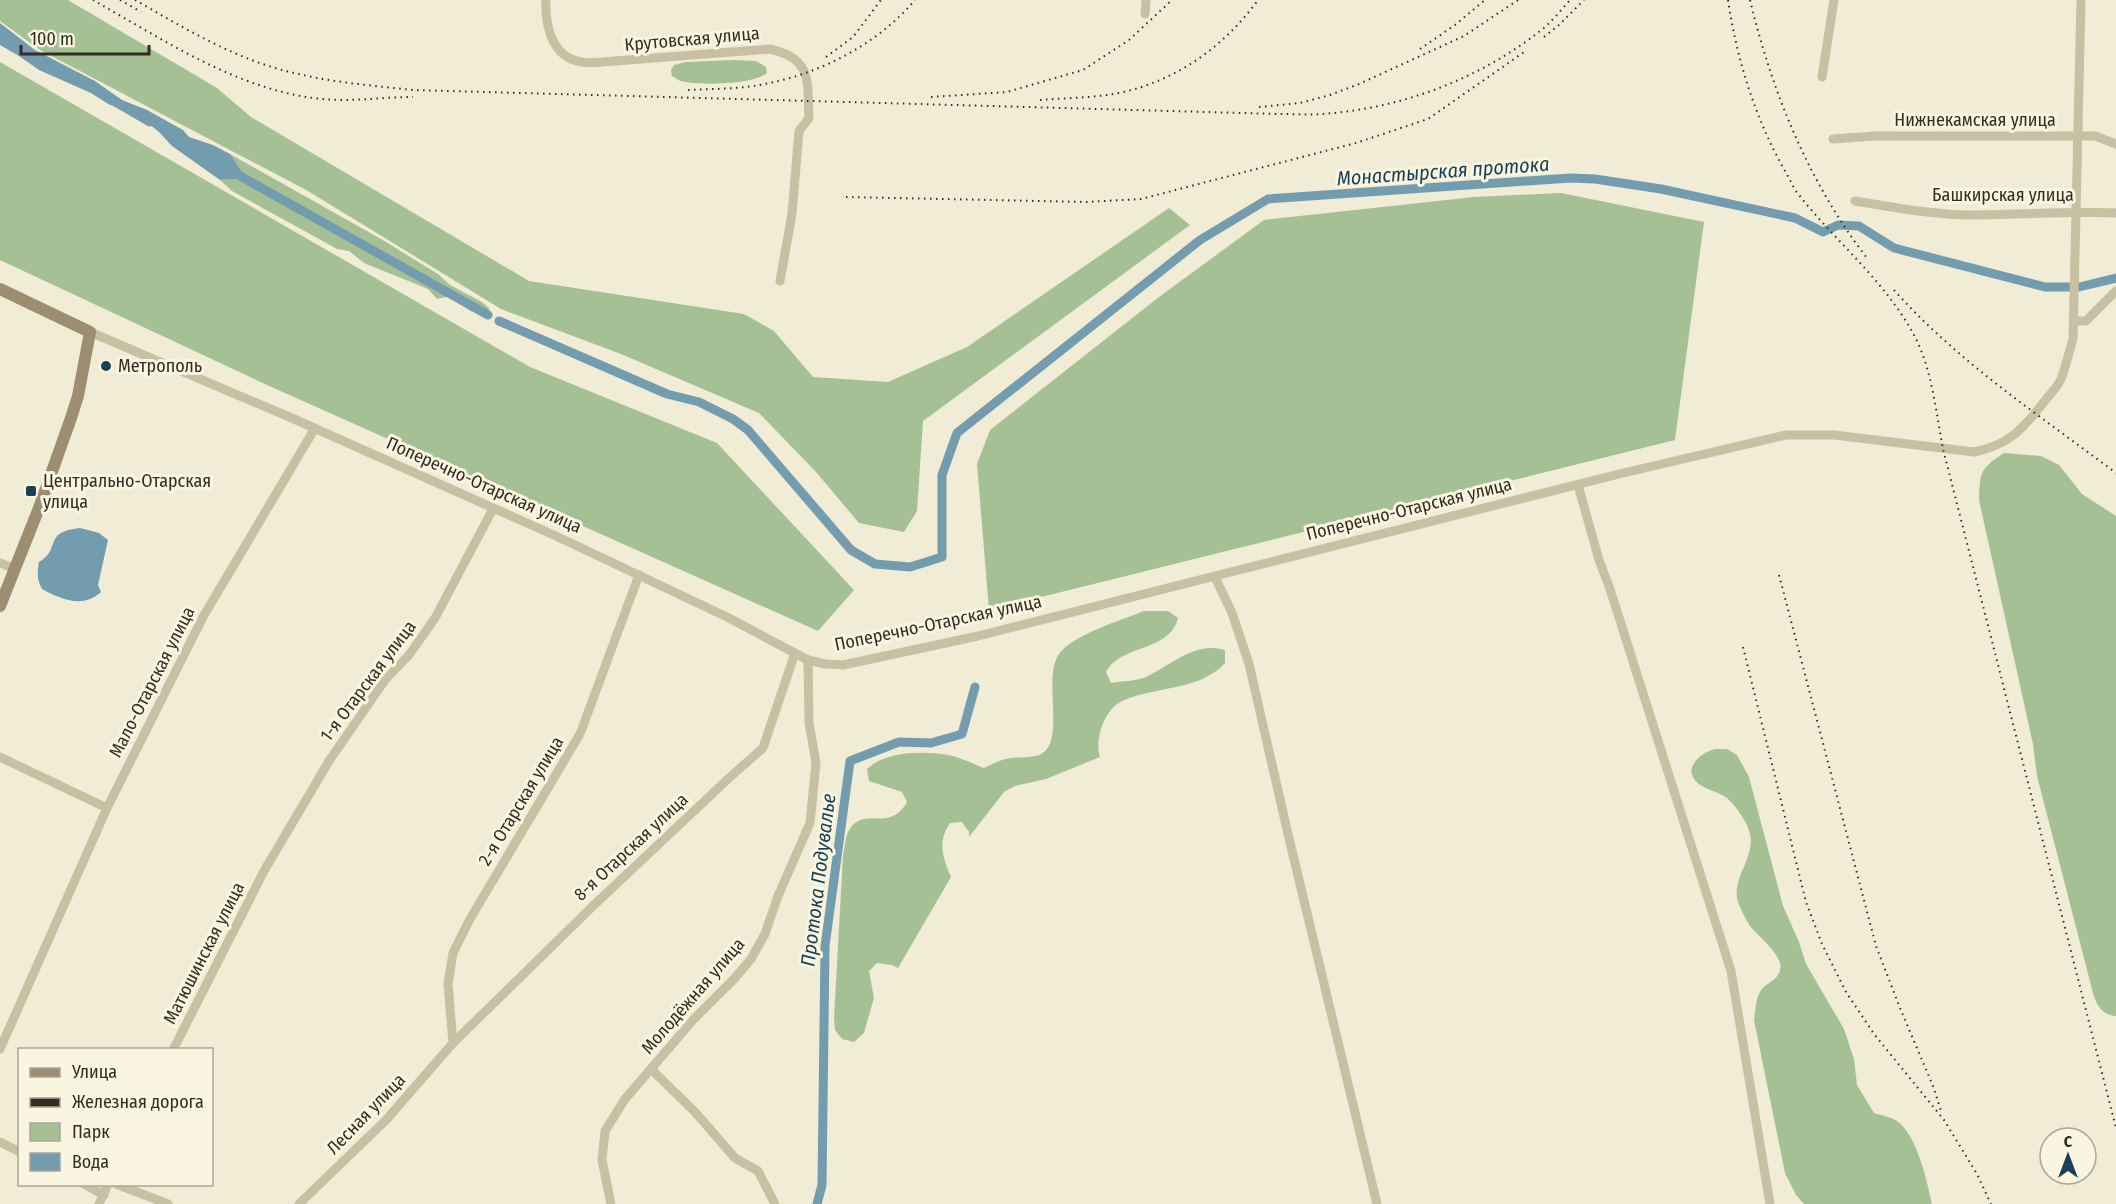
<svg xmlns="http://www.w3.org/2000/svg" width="2116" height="1204" font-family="'Fira Sans Condensed',sans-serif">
<rect width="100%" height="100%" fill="#f1ecd5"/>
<!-- green -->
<g fill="#a6c095">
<path d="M 0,0 L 68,0 L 217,88 L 251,117 L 529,281 L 744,314 L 774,331 L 813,377 L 888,382 L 967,347 L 1169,208 L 1190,225 L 923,421 L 917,511 L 904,532 L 859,523 L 816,472 L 759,413 L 621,354 L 501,309 L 308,191 L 40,50 L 0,21 Z"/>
<path d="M 734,60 L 756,61 L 766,67 L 767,73 C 753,85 704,85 685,82 C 680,82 676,78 672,76 L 671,70 L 674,65 L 686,62 Z"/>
<path d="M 0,62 L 530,367 L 717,443 L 854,590 L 818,631 L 267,385 L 0,260 Z"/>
<path d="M 230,154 L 381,239 L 438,274 L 450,285 L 482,302 L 490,309 C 470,321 464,301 448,297 C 444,297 441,298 437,299 L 428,289 L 364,263 L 349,251 L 337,249 L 232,191 L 220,180 L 246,178 Z"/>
<path d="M 1561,193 L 1704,222 L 1675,440 L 989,610 L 977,464 L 990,430 L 1159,297 L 1264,220 L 1474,197 Z"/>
<path d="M 2004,453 L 2041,456 L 2059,465 L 2082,494 L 2116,516 L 2116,1016 L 2114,1016 C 2101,1013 2097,1006 2093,993 L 2037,776 L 2033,744 L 1979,500 C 1980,471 1980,469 2004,453 Z"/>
<path d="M 1144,611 L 1168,611 L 1178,618 C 1170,652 1121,644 1106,672 L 1111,683 C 1122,681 1138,681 1148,676 C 1172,664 1196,641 1225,650 L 1225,663 C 1200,691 1155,686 1122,701 C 1105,709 1094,739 1100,757 L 1046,779 L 1015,786 L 1004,792 L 969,837 L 969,832 L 962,822 L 950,823 C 937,842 943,858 951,877 L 898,968 L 892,965 L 877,963 L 869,971 L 874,998 L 864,1033 L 854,1042 L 842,1039 L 835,1030 L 834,1018 L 843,855 C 845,848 845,838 848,832 C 863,803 888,835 907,802 L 902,792 L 869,781 L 867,769 C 886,751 922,751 948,755 C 960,757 973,764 984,768 C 991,765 998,761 1005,759 C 1016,756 1031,759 1041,754 C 1066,741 1042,678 1059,654 C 1072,635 1122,620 1144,611 Z"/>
<path d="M 1715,749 L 1727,749 L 1737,755 L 1749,777 L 1783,906 L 1799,942 L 1806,964 L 1844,1029 L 1854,1059 L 1857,1085 L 1874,1113 C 1880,1115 1891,1117 1897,1121 C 1917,1135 1927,1181 1932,1204 L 1804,1204 L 1796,1195 L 1785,1173 L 1754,1020 C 1756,1009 1755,994 1765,986 C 1771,981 1778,979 1780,970 C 1784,954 1756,936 1748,923 C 1744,916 1741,909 1738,902 C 1730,877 1760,854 1748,828 C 1745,819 1734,804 1727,798 C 1719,792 1707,790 1699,784 C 1681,770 1699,753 1715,749 Z"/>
</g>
<!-- water -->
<g fill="#749caf">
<path d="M 0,23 L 35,50 L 95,81 L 122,100 L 147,110 L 183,130 L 189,137 L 213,145 L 230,154 L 246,178 L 220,180 L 172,146 L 159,132 L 134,112 L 125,107 L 110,105 L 91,93 L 39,70 L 19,56 L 0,45 Z"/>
<path d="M 80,528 L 99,533 L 108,540 L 98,585 L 101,592 C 83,609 60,599 42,589 C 37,580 37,572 39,562 C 62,549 42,532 80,528 Z"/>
</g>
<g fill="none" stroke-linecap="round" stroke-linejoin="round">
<!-- canal -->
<g stroke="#749caf" stroke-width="9">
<path d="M 112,100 L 150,122"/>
<path d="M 233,172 L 488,315"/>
<path d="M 499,321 L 667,394 L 699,402 L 733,419 L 748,430 L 851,550 L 875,564 L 910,567 L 942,557 L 942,475 L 957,433 L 1200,240 L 1268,199 L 1570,178 L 1595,179 L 1661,189 L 1795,218 L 1823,232 L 1838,225 L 1859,226 L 1894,248 L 2045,287 L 2079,287 L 2116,278"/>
<path d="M 817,1204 L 822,1185 L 825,946 L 850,761 L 899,742 L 931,743 L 962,734 L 975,687"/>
</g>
<!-- street -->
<g stroke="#c9bfa2" stroke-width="9">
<path d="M 546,0 C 545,21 550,52 574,60 C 582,63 593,63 602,62 L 770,49 C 813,59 807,81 809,118 L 799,131 L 792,214 L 780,281"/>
<path d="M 1145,14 L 1146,0"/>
<path d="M 1822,77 L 1834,0"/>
<path d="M 1833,139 L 1874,136 L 2095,136 L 2116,144"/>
<path d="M 1855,201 C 1891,207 1928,214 1964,215 C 2015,215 2065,211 2116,213"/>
<path d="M 2075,321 L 2086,321 L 2116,291"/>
<path d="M 90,332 L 294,419 L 556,536 L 727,617 L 808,660 L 825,664 L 843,665 L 978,636 L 1619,474 L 1786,435 L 1834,435 L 1974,452 C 2009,445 2023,429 2044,402 C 2049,395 2057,388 2061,379 C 2066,366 2069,352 2073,339 L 2081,0"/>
<path d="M 1578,485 L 1599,560 L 1610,589 L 1731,971 L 1770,1204"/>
<path d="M 0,563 L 15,569"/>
<path d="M 1215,577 L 1232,613 L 1249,664 L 1288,834 L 1377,1204"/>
<path d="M 0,757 L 107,808"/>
<path d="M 453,1043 L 448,984 L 453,953 L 470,919 L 580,734 L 639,575"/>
<path d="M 0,1049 L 107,808 L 203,617 L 315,428"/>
<path d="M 173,1050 L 264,871 L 329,761 L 385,680 L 409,655 L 435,618 L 493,509"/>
<path d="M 651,1069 L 695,1112 L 735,1158 L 758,1171 L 775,1204"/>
<path d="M 0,1142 L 20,1152"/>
<path d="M 84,1184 L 104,1195"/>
<path d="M 116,1184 L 168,1204"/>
<path d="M 99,1204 L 108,1184"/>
<path d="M 299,1204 L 386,1120 L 453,1043 L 593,906 L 729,778 L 763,748 L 795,653"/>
<path d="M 611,1204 L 602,1160 L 605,1131 L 625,1099 L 693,1020 L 734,979 L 751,959 L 765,934 L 778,896 L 810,823 L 816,763 L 809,723 L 808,660"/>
</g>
<!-- secondary -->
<path stroke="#9d8e73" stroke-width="12" d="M 0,289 L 90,332 L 78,396 L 71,418 L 39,508 L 0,606"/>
<!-- rail -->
<g stroke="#332d24" stroke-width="2" stroke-dasharray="1.5 4.5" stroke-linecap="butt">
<path d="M 93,0 C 164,40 239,91 322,99 C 352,102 383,97 413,97"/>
<path d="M 120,0 L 141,12"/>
<path d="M 135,0 C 179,25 223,52 272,67 C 317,81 366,85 413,90 L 1279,114 C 1293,114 1307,115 1321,114 C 1401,109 1483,78 1545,27 C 1554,19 1562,9 1570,0"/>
<path d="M 1728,0 C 1737,60 1755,118 1785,171 C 1790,179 1793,188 1799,195 C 1836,242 1885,281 1914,335 C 1932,369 1936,412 1943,449 L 2116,1128"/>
<path d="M 1750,0 C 1772,92 1809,183 1867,258"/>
<path d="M 1544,37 L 1558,26 L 1584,0"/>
<path d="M 1420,49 L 1455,25 L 1485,0"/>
<path d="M 826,57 L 853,37 L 881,0"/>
<path d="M 688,90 C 710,89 732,89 753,86 C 814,77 875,47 915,0"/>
<path d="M 931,97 L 1007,92 L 1083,70 L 1129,40 L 1172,0"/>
<path d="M 1040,100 C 1066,98 1093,98 1119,93 C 1176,81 1224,47 1258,0"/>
<path d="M 1259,107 L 1300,103 L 1330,95 L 1359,84 L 1464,36 L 1518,0"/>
<path d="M 846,197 L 1086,202 L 1141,199 L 1356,143 L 1428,119 L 1527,50"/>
<path d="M 1894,290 C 1958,362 2039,415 2116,473"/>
<path d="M 1779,575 L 1876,946 L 1900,1008 L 1933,1086 L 1942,1114"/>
<path d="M 1743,647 L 1806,902 L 1822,944 L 1846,992 L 1874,1034 L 1944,1120 L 1977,1174 L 1991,1204"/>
</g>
</g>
<!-- markers -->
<g fill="#194155" stroke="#f9f5e1" stroke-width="2">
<circle cx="106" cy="366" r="6"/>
<rect x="25" y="485" width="12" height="12" rx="3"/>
</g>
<g text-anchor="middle" stroke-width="6" stroke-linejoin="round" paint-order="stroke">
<!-- street labels -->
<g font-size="18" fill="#332d24" stroke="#f9f5e1">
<text transform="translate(692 39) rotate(-5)" y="6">Крутовская улица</text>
<text x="1975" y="126">Нижнекамская улица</text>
<text x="2003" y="201">Башкирская улица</text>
<text transform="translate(484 485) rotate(24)" y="6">Поперечно-Отарская улица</text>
<text transform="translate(1409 509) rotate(-14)" y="6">Поперечно-Отарская улица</text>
<text transform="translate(938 623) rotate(-12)" y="6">Поперечно-Отарская улица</text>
<text transform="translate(368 681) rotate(-53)" y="6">1-я Отарская улица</text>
<text transform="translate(152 682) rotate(-63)" y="6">Мало-Отарская улица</text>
<text transform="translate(521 801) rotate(-59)" y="6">2-я Отарская улица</text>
<text transform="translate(631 847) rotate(-43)" y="6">8-я Отарская улица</text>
<text transform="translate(204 953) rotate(-63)" y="6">Матюшинская улица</text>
<text transform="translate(693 996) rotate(-49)" y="6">Молодёжная улица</text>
<text transform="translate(366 1114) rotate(-46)" y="6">Лесная улица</text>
</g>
<!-- poi labels -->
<g font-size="18" fill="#332d24" stroke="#f9f5e1" text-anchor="start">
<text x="118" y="372">Метрополь</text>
<text x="43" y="487">Центрально-Отарская<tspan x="43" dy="21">улица</tspan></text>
</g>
<!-- water labels -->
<g font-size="20" font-style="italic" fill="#194155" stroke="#f9f5e1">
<text transform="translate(1443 171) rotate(-4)" y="7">Монастырская протока</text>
<text transform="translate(818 880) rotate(-83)" y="7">Протока Подувалье</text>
</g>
</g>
<!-- legend -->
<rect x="18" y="1048" width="195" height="138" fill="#f9f5e1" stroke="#aaa595" stroke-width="1.5"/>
<rect x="30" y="1068" width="30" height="9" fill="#9d8e73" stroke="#aaa595" stroke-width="1.5"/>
<text x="72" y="1078" font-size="18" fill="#332d24">Улица</text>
<rect x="30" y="1098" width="30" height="9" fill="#332d24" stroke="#aaa595" stroke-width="1.5"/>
<text x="72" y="1108" font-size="18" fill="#332d24">Железная дорога</text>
<rect x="30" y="1123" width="30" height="18" fill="#a6c095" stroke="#aaa595" stroke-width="1.5"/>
<text x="72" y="1138" font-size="18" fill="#332d24">Парк</text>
<rect x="30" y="1153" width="30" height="18" fill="#749caf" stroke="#aaa595" stroke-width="1.5"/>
<text x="72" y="1168" font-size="18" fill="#332d24">Вода</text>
<!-- north arrow -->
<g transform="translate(2068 1156)"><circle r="28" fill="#f9f5e1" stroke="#aaa595" stroke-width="1.5"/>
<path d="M0-4.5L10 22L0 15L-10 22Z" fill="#194155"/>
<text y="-9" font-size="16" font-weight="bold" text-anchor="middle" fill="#332d24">С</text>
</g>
<!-- scale -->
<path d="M21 45v9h128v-9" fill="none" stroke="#332d24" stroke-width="3"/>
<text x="30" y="45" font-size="18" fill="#332d24" stroke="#f9f5e1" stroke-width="4.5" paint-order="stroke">100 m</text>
</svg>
